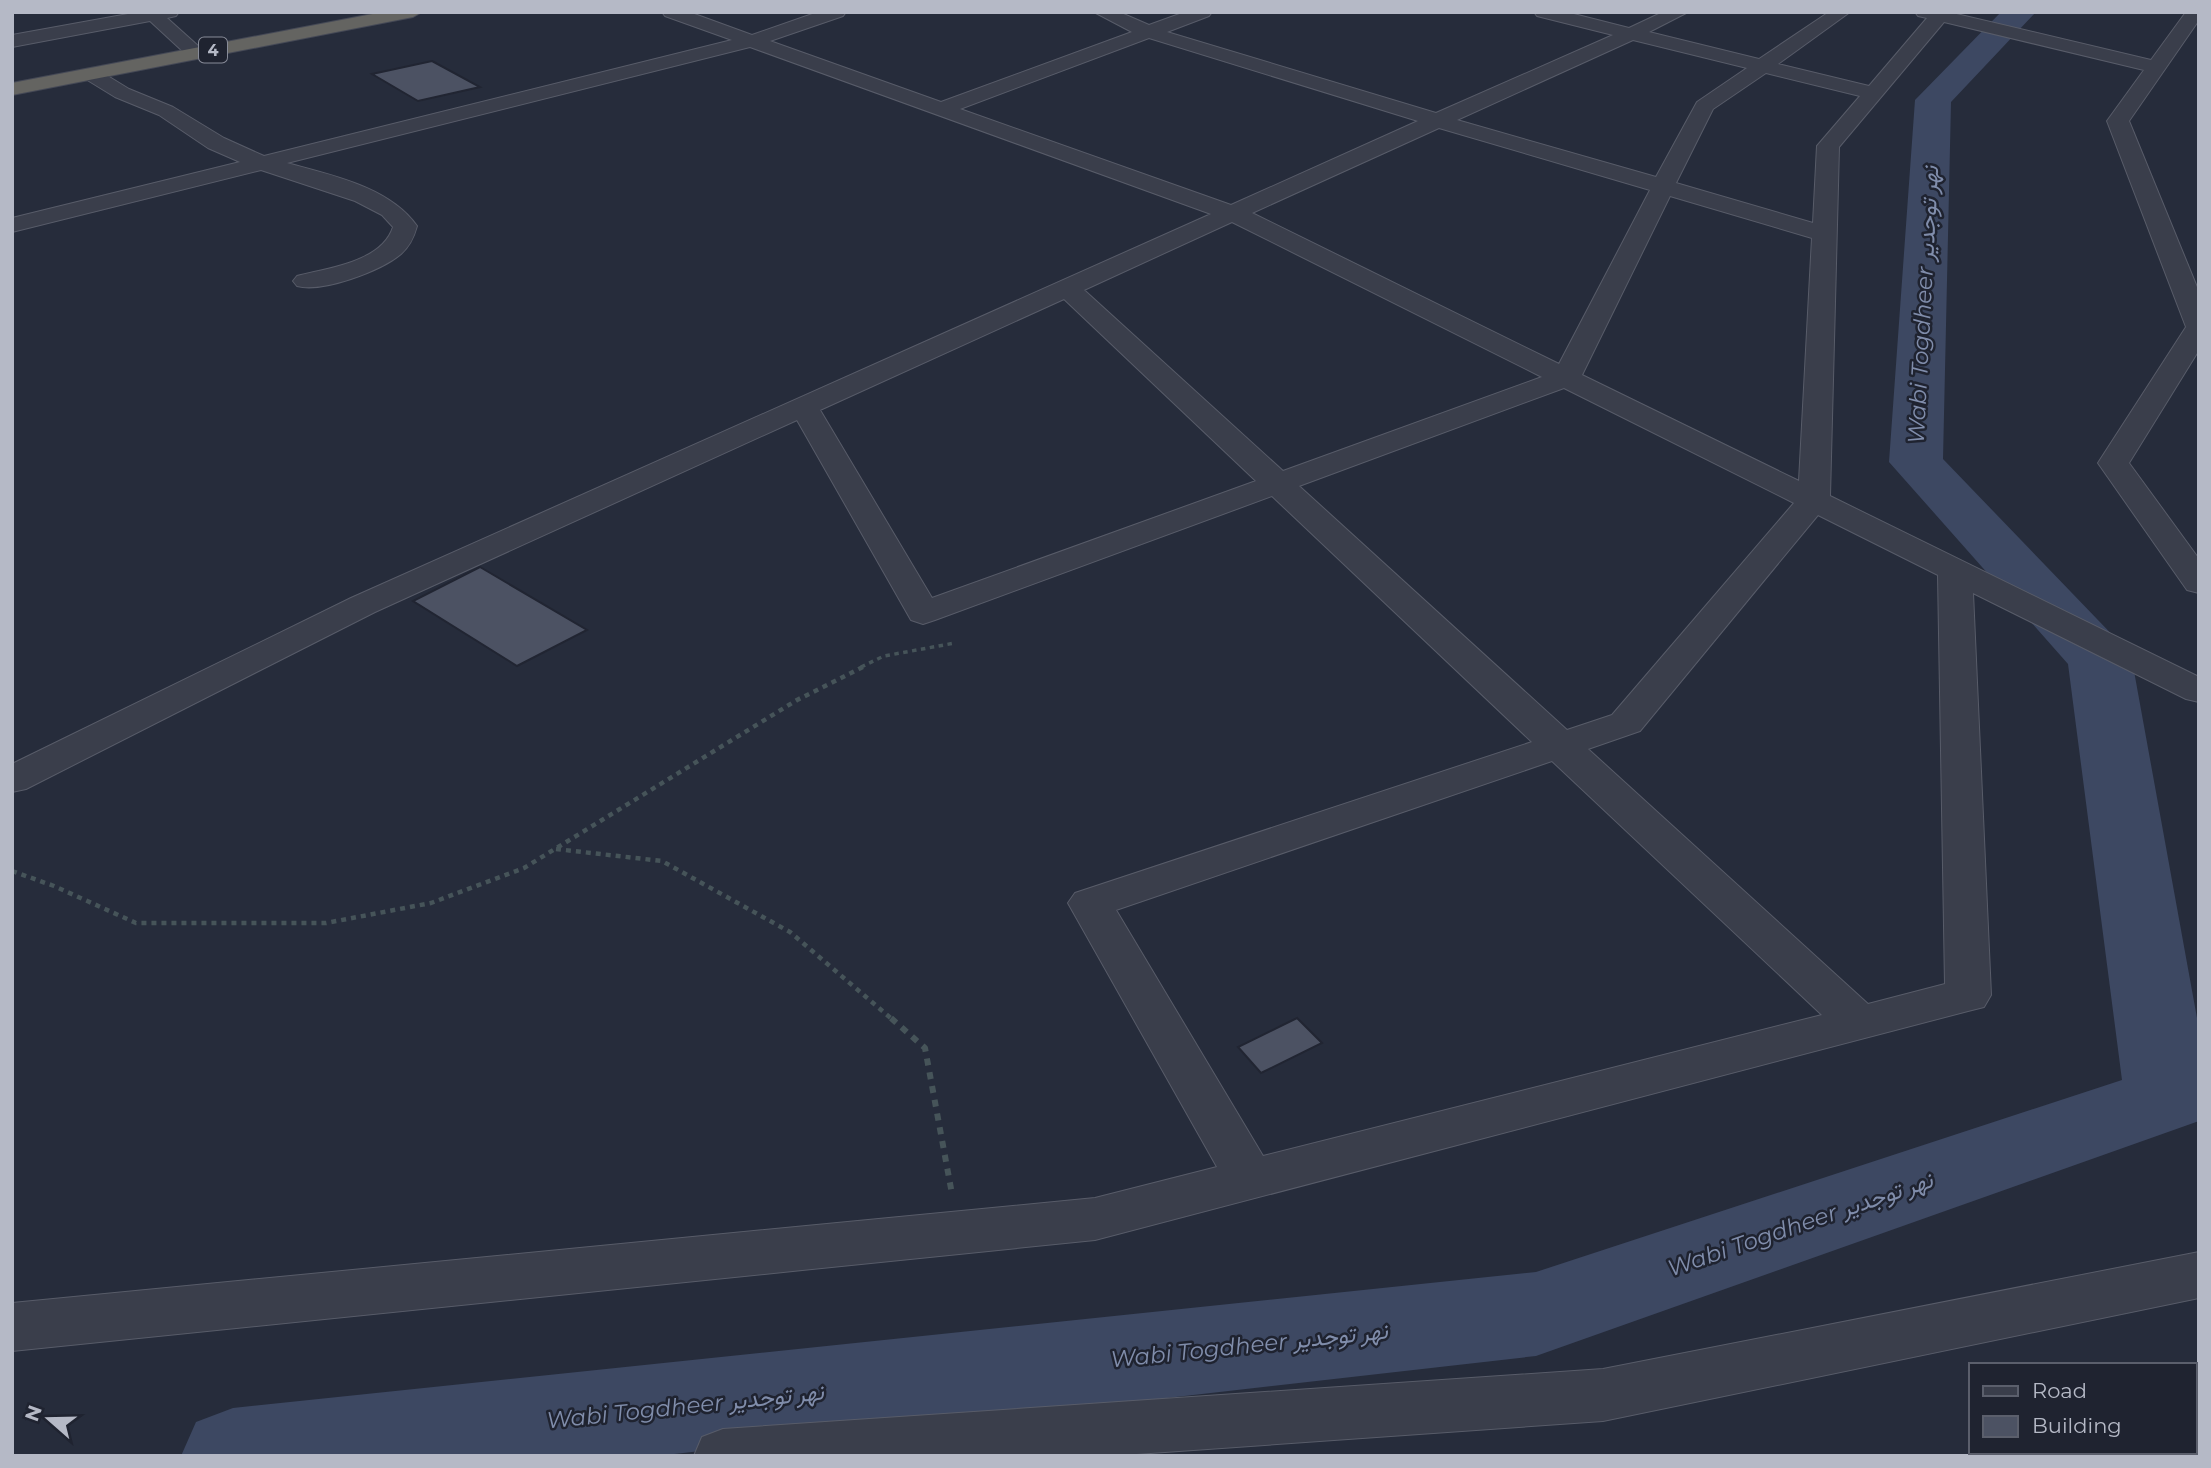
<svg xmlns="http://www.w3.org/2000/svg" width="2211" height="1468" font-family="Montserrat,Vazirmatn,sans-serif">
<rect width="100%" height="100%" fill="#262c3b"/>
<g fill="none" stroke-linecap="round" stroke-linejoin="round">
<!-- river -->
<path fill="#3d4862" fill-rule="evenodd" d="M 2001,12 L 2036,12 L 1951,102 L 1943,459 L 2123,646 L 2132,660 L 2199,1029 L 2199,1121 L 1536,1356 L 657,1456 L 181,1456 L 196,1422 L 233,1408 L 1536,1272 L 2122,1080 L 2068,664 L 1889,462 L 1915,100 Z"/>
</g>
<!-- building -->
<g fill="#4c5263" stroke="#212532" stroke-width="2">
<path d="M 432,61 L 480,87 L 418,101 L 372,74 Z"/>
<path d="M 480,567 L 587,630 L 517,666 L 413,601 Z"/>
<path d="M 1297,1018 L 1322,1043 L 1261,1073 L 1238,1047 Z"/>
</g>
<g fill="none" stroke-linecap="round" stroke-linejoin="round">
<defs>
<g id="minor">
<path d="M 139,12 L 179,12 L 176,16 L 167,18 L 206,53 L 203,57 L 189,57 L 150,21 L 12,47 L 12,35 Z"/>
<path d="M 662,12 L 689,12 L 752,35 L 818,12 L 846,12 L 843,16 L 770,41 L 941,102 L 1132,32 L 1094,12 L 1119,12 L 1149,25 L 1185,12 L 1212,12 L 1209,16 L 1167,32 L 1436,113 L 1613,35 L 1537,16 L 1534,12 L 1566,12 L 1629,28 L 1663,12 L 1688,12 L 1649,32 L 1759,59 L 1829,12 L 1850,12 L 1778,64 L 1869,86 L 1927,18 L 1918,16 L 1915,12 L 1948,12 L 2151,60 L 2186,12 L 2199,12 L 2199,20 L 2129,121 L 2199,292 L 2199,350 L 2129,463 L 2199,559 L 2199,593 L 2187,590 L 2098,463 L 2186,327 L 2107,121 L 2144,70 L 1944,22 L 1839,147 L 1830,496 L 2199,677 L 2199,702 L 2186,699 L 1973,593 L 1991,995 L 1984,1007 L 1968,1011 L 1095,1240 L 12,1351 L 12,1303 L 1095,1198 L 1217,1167 L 1068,903 L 1075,893 L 1532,742 L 1272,496 L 935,620 L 923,624 L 911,620 L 797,420 L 375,612 L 26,789 L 12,792 L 12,764 L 351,598 L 1211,214 L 750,47 L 287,163 C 331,175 390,187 417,226 C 414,237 410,246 401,254 C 381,271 322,293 297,286 L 293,281 L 297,276 C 328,268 382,262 393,227 L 382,215 L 355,201 L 261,170 L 12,232 L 12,218 L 240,162 L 208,148 L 159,115 L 115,97 L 84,78 L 81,74 L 84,70 L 98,70 L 129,89 L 173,107 L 224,138 L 264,156 L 732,40 L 665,16 ZM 1149,38 L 1418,121 L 1231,205 L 960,109 ZM 1633,40 L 1747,68 L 1697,102 L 1656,177 L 1457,120 ZM 1766,73 L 1860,96 L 1817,146 L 1813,223 L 1676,183 L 1713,109 ZM 1439,128 L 1650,190 L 1559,364 L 1252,213 ZM 1670,196 L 1812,238 L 1799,481 L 1582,375 ZM 1232,222 L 1542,377 L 1283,471 L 1084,290 ZM 1064,299 L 1256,481 L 932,598 L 820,410 ZM 1564,388 L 1794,503 L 1612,715 L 1567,730 L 1299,486 ZM 1818,515 L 1938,575 L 1945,984 L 1868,1004 L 1588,749 L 1640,731 ZM 1552,761 L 1822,1015 L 1263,1156 L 1116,910 Z"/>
<path d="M 2199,1252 L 2199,1298 L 1603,1421 L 1108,1456 L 694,1456 L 702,1437 L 723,1429 L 1603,1369 Z"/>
</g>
<path id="trunk" d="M 383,12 L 422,12 L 413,17 L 12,95 L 12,83 Z"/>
</defs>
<!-- minor casing -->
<use href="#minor" stroke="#585c69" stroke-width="2"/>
<!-- trunk casing -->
<use href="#trunk" stroke="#454956" stroke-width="2"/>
<!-- path-far2 -->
<path stroke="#465459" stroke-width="3.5" stroke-dasharray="4.5 4.5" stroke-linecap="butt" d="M 861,667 L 884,656 L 955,643"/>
<!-- path-far1 -->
<g stroke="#465459" stroke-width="4.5" stroke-dasharray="5 5" stroke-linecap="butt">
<path d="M 556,849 L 662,861 L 790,932 L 893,1020"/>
<path d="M 12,871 L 54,886 L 136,923 L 326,923 L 431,903 L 524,868 L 797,700 L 865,666"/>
</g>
<!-- path -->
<path stroke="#465459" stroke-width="6" stroke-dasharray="7 7" stroke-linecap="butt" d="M 891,1018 L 925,1048 L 952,1194"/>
<!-- minor -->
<use href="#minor" fill="#3a3e4b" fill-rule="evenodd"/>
<!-- trunk -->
<use href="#trunk" fill="#646461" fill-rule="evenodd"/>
</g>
<g text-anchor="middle" stroke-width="5" stroke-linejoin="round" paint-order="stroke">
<!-- shield labels -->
<rect fill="#1f2330" stroke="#888c99" stroke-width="2" x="199" y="37.5" width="28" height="25" rx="5"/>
<g font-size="16" font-weight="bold" fill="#b5b9c6">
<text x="213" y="56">4</text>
</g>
<!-- near-water labels -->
<g font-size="23" font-style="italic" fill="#808dab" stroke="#1f2330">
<text transform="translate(1923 305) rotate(-87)" y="8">Wabi Togdheer نهر توجدير</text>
<text transform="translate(1800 1224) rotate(-19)" y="8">Wabi Togdheer نهر توجدير</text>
<text transform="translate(1249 1345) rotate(-6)" y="8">Wabi Togdheer نهر توجدير</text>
<text transform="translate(685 1406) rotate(-6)" y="8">Wabi Togdheer نهر توجدير</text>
</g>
</g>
<!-- border -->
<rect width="2211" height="1468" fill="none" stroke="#b5b9c6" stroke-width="28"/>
<!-- legend -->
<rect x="1969" y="1363" width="228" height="91" fill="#1f2330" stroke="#5b5f6c" stroke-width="2"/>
<rect x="1983" y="1386" width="35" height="10" fill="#3a3e4b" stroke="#5b5f6c" stroke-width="2"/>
<text x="2032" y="1398" font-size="21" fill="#b5b9c6">Road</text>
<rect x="1983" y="1416" width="35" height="21" fill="#4c5263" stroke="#5b5f6c" stroke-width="2"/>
<text x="2032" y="1433" font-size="21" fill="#b5b9c6">Building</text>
<!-- north arrow -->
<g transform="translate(49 1419) rotate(290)" stroke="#1f2330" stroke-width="5" paint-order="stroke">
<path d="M0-5L12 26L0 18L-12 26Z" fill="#b5b9c6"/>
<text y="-10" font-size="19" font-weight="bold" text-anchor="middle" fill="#b5b9c6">N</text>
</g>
</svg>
